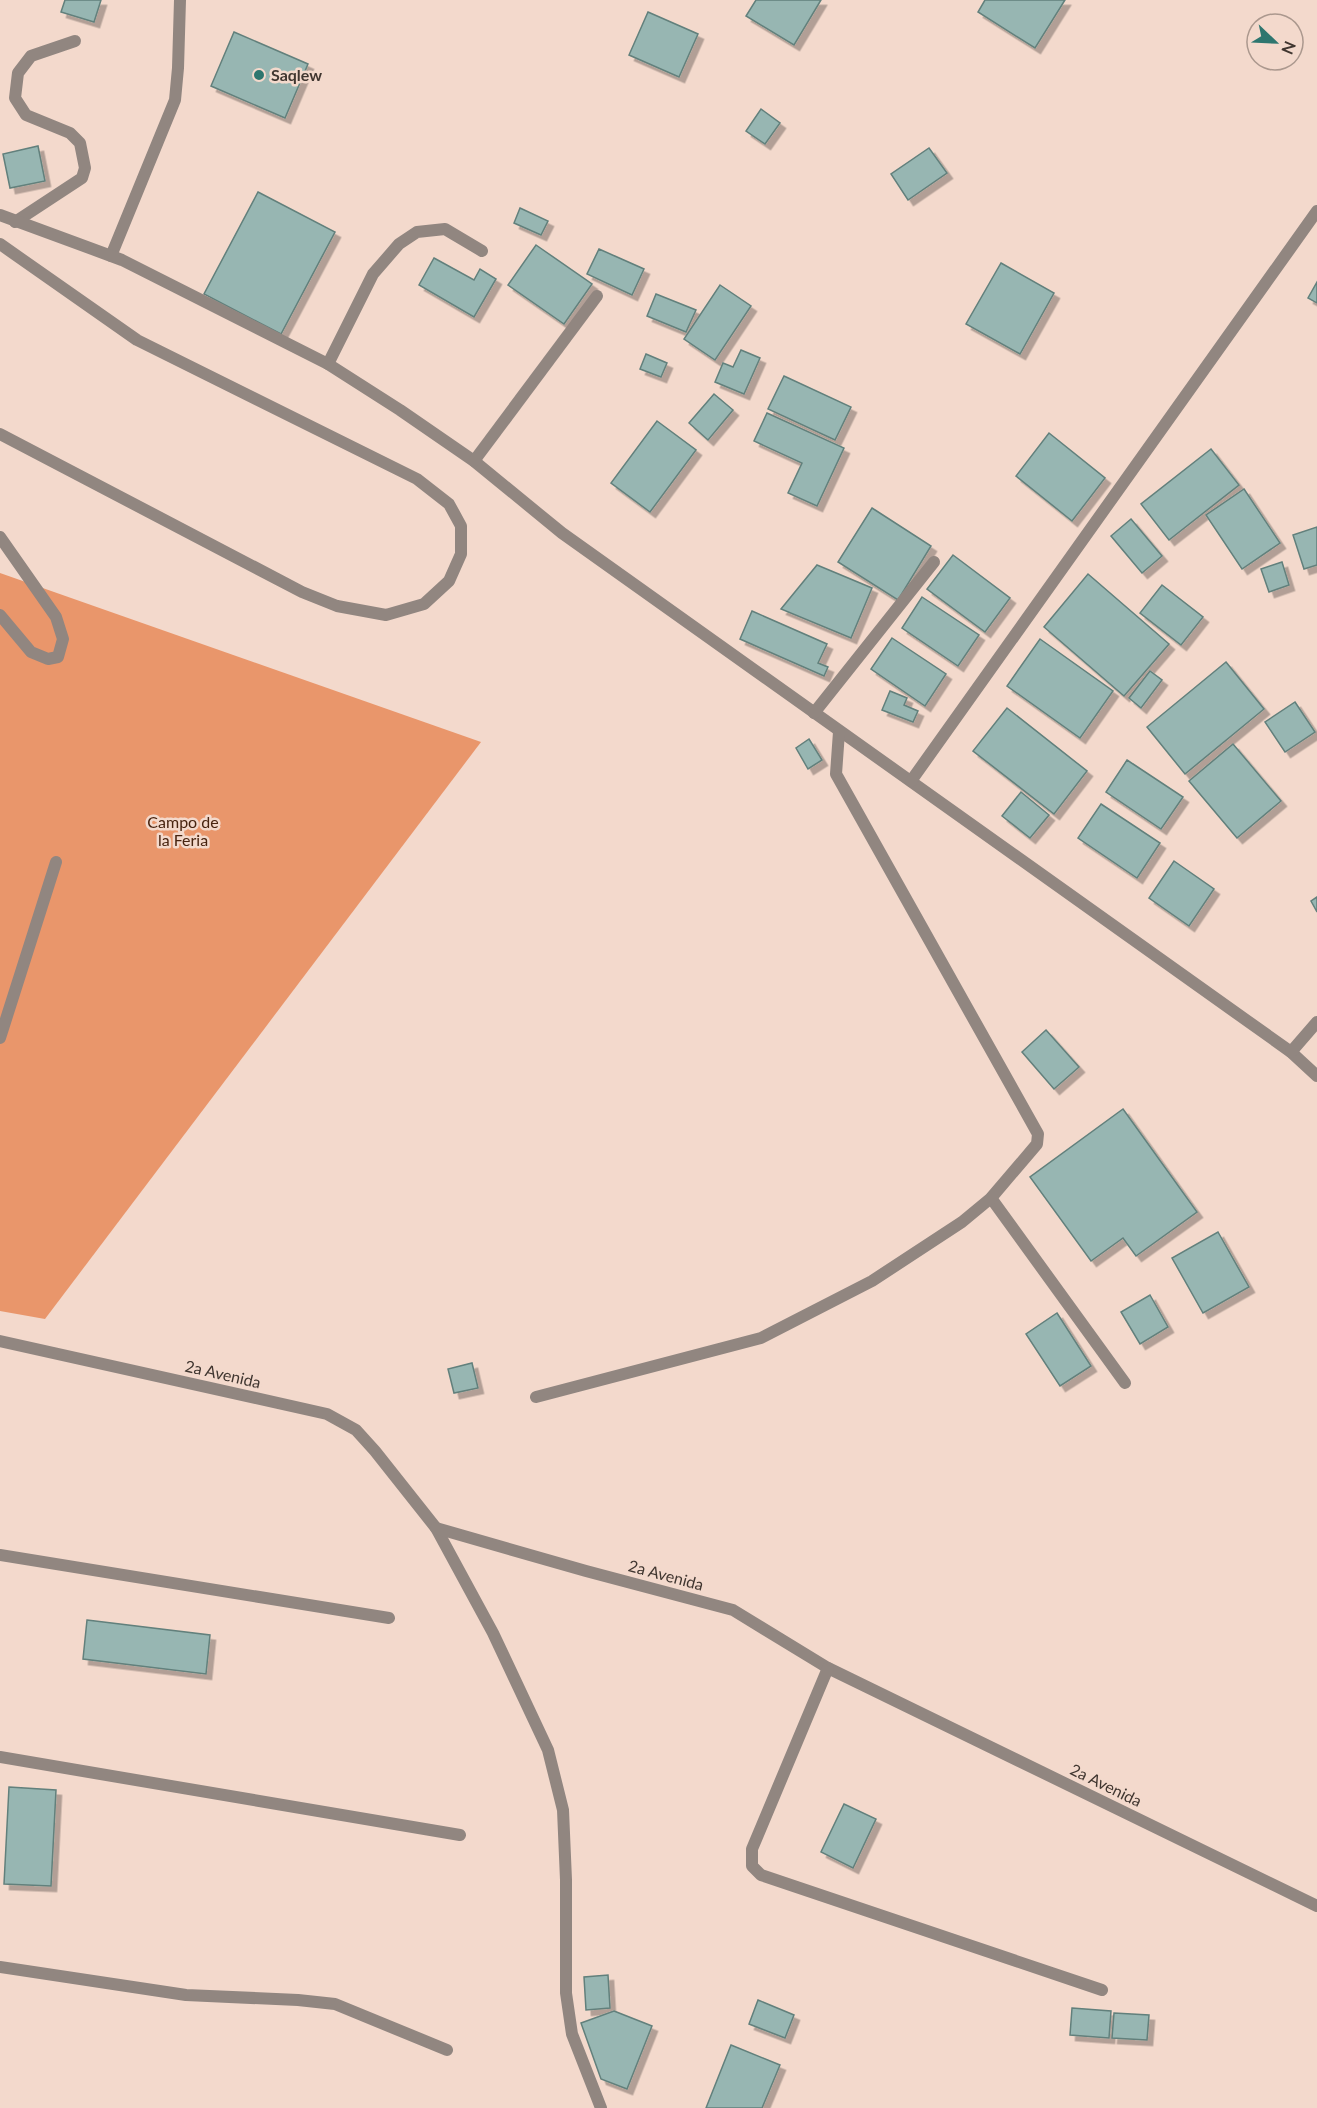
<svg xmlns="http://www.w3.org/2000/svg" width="1317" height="2108" font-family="Lato,sans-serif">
<defs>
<filter id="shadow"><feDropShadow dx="5.5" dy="5.5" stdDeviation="0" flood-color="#0004"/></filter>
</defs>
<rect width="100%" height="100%" fill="#f3d9cc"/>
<!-- green -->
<path fill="#e9966b" d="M 0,573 L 481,742 L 45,1319 L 0,1311 Z"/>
<!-- building -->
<g fill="#97b6b2" stroke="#62807c" stroke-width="1.5" filter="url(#shadow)">
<path d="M 65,0 L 101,0 L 94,22 L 61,12 Z"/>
<path d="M 756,0 L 821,0 L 794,45 L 746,16 Z"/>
<path d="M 985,0 L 1065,0 L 1035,48 L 978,12 Z"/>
<path d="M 648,12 L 698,34 L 679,77 L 629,55 Z"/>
<path d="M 234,32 L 308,64 L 285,118 L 211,86 Z"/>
<path d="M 761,109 L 780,123 L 765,144 L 746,131 Z"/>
<path d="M 38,146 L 45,181 L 10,188 L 3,154 Z"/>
<path d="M 929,148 L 947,173 L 908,200 L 891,174 Z"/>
<path d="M 258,192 L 335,232 L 281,334 L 204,294 Z"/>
<path d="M 520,208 L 548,221 L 541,235 L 514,223 Z"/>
<path d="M 536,245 L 592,284 L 564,324 L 508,285 Z"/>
<path d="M 599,249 L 644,269 L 632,295 L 587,274 Z"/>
<path d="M 434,258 L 474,280 L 480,269 L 496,279 L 474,317 L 419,285 Z"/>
<path d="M 1001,263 L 1054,293 L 1020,354 L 966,324 Z"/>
<path d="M 1317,282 L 1317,303 L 1308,298 Z"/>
<path d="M 720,285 L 751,306 L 715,360 L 684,339 Z"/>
<path d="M 656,294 L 696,310 L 686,332 L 647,316 Z"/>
<path d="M 741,350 L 760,358 L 744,394 L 715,382 L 723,363 L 733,367 Z"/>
<path d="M 646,354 L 667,363 L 661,377 L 640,369 Z"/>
<path d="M 784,376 L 851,407 L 835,440 L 768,409 Z"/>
<path d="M 714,394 L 733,410 L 708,440 L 689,423 Z"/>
<path d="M 767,413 L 844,448 L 817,506 L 788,493 L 802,463 L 754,441 Z"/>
<path d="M 657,421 L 696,450 L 650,512 L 611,483 Z"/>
<path d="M 1049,433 L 1105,478 L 1072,521 L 1016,476 Z"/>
<path d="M 1211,449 L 1239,485 L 1169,540 L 1141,504 Z"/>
<path d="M 1244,489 L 1280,543 L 1242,569 L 1206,515 Z"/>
<path d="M 872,508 L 931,546 L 898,600 L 838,562 Z"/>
<path d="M 1131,519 L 1162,556 L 1142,573 L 1111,536 Z"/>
<path d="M 1317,527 L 1317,565 L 1304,569 L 1293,535 Z"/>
<path d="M 953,555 L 1010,598 L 985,632 L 927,589 Z"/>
<path d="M 1282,562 L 1289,585 L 1269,592 L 1261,569 Z"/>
<path d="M 817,565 L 872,588 L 851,638 L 781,609 Z"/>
<path d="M 1088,574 L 1169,644 L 1124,696 L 1044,627 Z"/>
<path d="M 1162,585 L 1203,617 L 1181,645 L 1140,613 Z"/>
<path d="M 922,597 L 979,635 L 958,666 L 902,628 Z"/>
<path d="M 752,611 L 827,644 L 818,663 L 828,667 L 824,676 L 740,639 Z"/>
<path d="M 892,638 L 946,674 L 925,706 L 871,669 Z"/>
<path d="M 1040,639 L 1113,691 L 1080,738 L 1007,686 Z"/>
<path d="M 1226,662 L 1264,709 L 1185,774 L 1147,727 Z"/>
<path d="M 1150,671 L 1162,680 L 1141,708 L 1129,698 Z"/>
<path d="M 890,691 L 907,698 L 904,705 L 918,711 L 913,722 L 882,710 Z"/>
<path d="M 1295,702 L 1315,732 L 1285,752 L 1265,722 Z"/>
<path d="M 1007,708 L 1087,771 L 1054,814 L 973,751 Z"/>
<path d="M 809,739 L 822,760 L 808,769 L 796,748 Z"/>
<path d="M 1233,744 L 1281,801 L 1237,838 L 1189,781 Z"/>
<path d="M 1127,760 L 1183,797 L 1161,829 L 1106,792 Z"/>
<path d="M 1021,792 L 1049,815 L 1030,838 L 1002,816 Z"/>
<path d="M 1101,804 L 1160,843 L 1137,878 L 1078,838 Z"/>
<path d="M 1174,861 L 1214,889 L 1189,926 L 1149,898 Z"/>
<path d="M 1317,897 L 1317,912 L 1311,901 Z"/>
<path d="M 1046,1030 L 1079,1067 L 1054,1089 L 1022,1052 Z"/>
<path d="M 1123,1109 L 1197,1212 L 1136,1256 L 1123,1238 L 1091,1261 L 1030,1177 Z"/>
<path d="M 1218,1232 L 1249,1287 L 1203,1313 L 1172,1258 Z"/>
<path d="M 1150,1295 L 1168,1327 L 1140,1344 L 1121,1312 Z"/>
<path d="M 1057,1313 L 1091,1366 L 1060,1386 L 1026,1334 Z"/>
<path d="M 472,1363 L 478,1388 L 454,1393 L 448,1369 Z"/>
<path d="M 87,1620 L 210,1635 L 206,1674 L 83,1659 Z"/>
<path d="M 9,1787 L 56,1790 L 51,1886 L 4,1884 Z"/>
<path d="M 844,1804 L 876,1819 L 853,1868 L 821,1852 Z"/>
<path d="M 608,1975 L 610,2008 L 586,2010 L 584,1977 Z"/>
<path d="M 758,2000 L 794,2015 L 785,2038 L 749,2024 Z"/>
<path d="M 1072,2008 L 1111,2011 L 1109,2038 L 1070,2035 Z"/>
<path d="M 614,2011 L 652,2026 L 627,2089 L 601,2079 L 581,2023 Z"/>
<path d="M 1114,2013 L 1149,2015 L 1147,2040 L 1112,2038 Z"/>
<path d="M 731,2045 L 780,2065 L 762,2108 L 706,2108 Z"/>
</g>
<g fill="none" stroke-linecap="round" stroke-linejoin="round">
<!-- lane -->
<g stroke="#918680" stroke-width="12">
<path d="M 15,222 L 82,178 L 85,168 L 80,143 L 70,133 L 26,115 L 15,98 L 18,73 L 31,56 L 75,41"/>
<path d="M 111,256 L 175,100 L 178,68 L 180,0"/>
<path d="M 328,364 L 373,274 L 399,244 L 417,232 L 445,229 L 482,251"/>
<path d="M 0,1038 L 56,862"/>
</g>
<!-- street -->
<g stroke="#918680" stroke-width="12">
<path d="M 0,215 L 122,260 L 328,364 L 400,410 L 474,461 L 562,533 L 1291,1052 L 1317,1076"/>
<path d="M 0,244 L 137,340 L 417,479 L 449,504 L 461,526 L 461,554 L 449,581 L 424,604 L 386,615 L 337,606 L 302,592 L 0,434"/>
<path d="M 474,461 L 597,296"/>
<path d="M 0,537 L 56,617 L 63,639 L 58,657 L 48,659 L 31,652 L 0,615"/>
<path d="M 814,713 L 934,562"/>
<path d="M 911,781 L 1317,211"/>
<path d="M 1291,1052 L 1317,1022"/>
<path d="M 991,1198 L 1125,1383"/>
<path d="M 0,1341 L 327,1414 L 356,1430 L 375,1451 L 436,1528 L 493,1633 L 548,1750 L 563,1810 L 566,1880 L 566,1993 L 572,2034 L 601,2108"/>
<path d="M 536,1397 L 761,1338 L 872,1281 L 962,1222 L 991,1198 L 1037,1144 L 1038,1134 L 836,774 L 839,732"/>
<path d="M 436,1528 L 586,1571 L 733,1610 L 828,1668 L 1317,1906"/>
<path d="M 0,1555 L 389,1618"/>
<path d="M 828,1668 L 752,1849 L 752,1866 L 761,1875 L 1102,1990"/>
<path d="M 0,1757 L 460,1835"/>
<path d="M 0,1967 L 186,1995 L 298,2000 L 335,2004 L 447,2050"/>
</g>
</g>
<!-- markers -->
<circle fill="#2e766f" stroke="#f3d9cc" stroke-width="2" cx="259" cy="75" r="6"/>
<g text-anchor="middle" stroke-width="5" stroke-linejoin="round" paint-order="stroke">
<!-- poi labels -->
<g font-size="16" font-weight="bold" fill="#403630" stroke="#f3d9cc" text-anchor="start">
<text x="271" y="81">Saqlew</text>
</g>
<!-- park labels -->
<g font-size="16" fill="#482410" stroke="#f3d9cc">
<text x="183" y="828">Campo de<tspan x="183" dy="18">la Feria</tspan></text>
</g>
<!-- street labels -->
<g font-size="16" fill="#403630" stroke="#f3d9cc">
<text transform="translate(223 1374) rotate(13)" y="6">2a Avenida</text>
<text transform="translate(666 1575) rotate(15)" y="6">2a Avenida</text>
<text transform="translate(1106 1785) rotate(26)" y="6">2a Avenida</text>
</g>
</g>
<!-- north arrow -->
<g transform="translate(1275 42) rotate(113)"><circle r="28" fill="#f3d9cc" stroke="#ab988e" stroke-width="1.5"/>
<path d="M0-4.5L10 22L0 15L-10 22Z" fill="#2e766f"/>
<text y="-9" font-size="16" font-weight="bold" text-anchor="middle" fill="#403630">N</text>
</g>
</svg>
